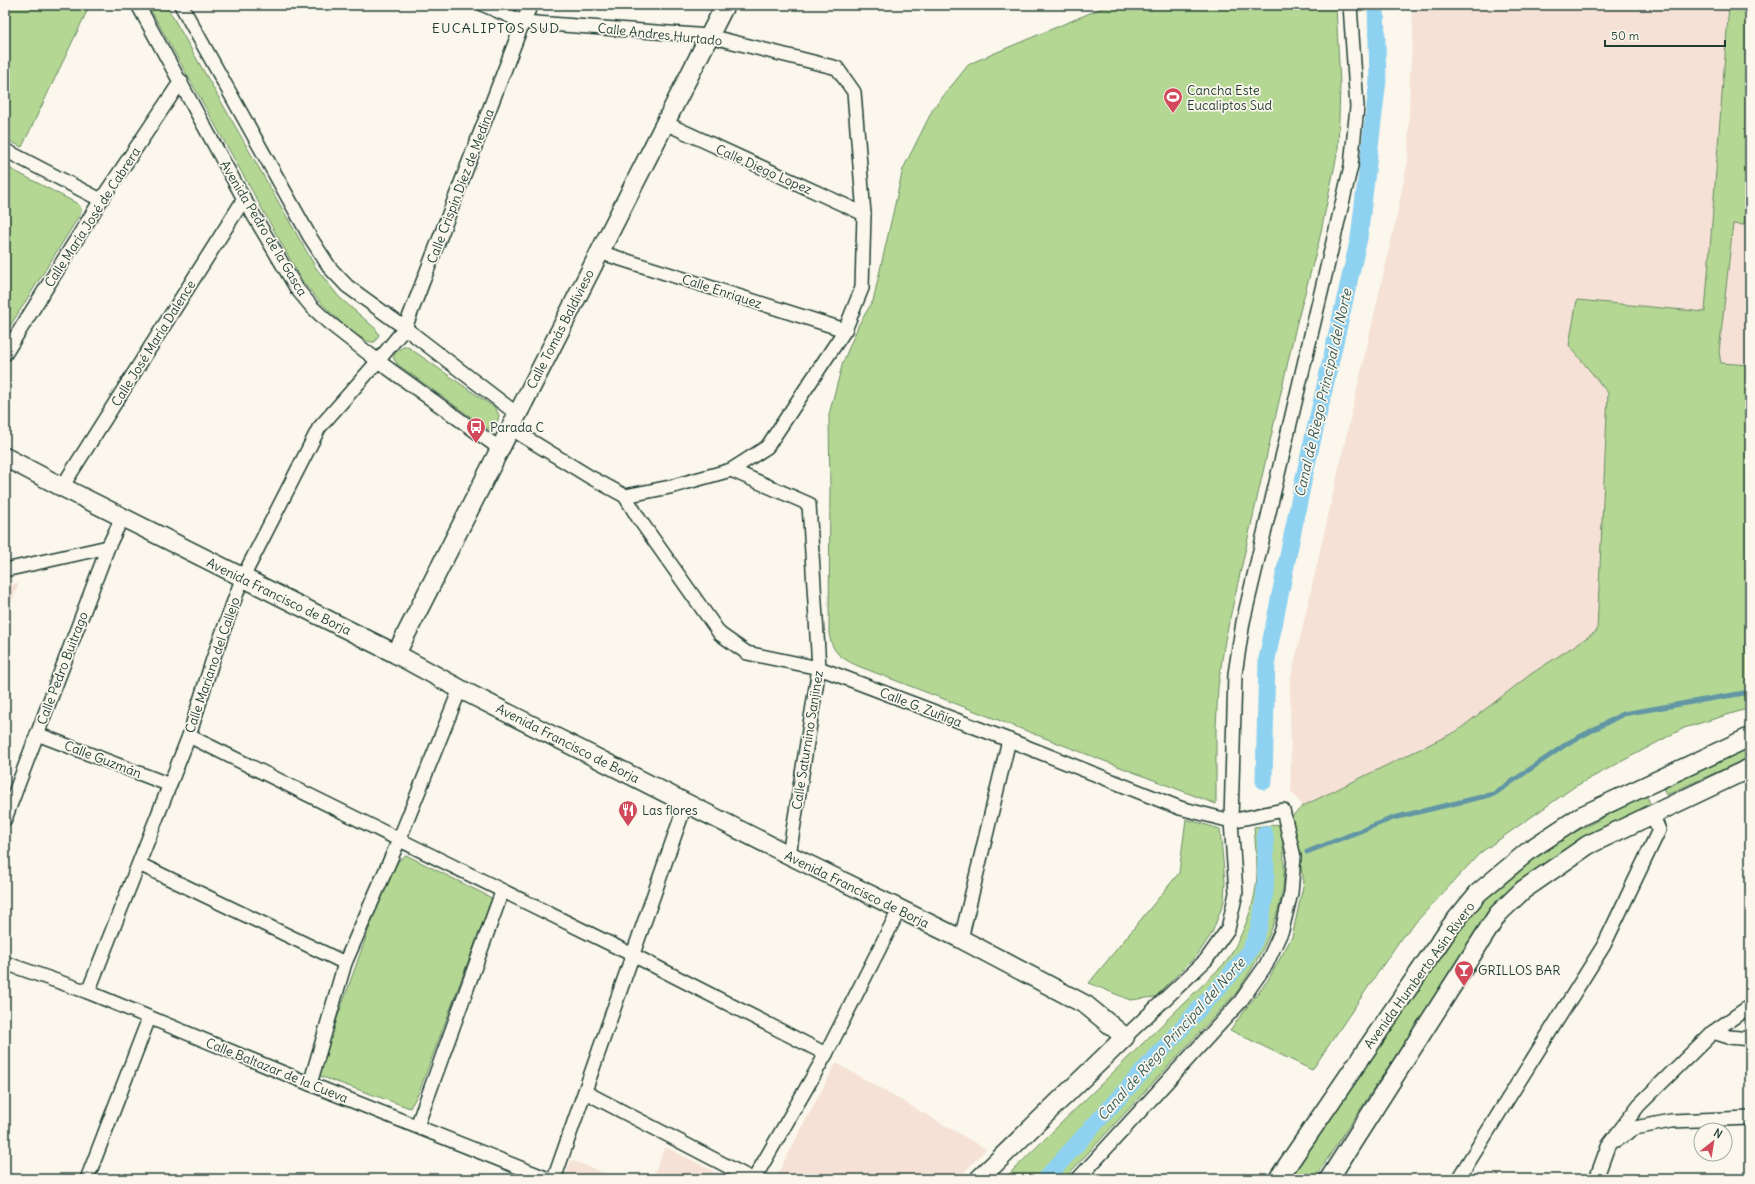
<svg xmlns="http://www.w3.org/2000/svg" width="1755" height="1184" font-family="Delius,sans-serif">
<rect width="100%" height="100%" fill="#fbf7ec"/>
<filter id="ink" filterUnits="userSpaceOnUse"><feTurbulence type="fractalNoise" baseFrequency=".025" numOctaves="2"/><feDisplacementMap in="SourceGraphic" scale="8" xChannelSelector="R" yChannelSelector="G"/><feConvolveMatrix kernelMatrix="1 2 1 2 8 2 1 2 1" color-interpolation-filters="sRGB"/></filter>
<g filter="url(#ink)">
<!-- built -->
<g fill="#f5e1d6">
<path d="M 1412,5 L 1750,5 L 1750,657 L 1399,771 L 1303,806 L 1291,791 L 1290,682 L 1397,215 L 1408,160 L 1410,74 L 1413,34 Z"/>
<path d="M 19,583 L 5,619 L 5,586 Z"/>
<path d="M 836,1063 L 986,1149 L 958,1179 L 775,1179 Z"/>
<path d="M 665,1147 L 729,1179 L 652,1179 Z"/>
<path d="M 571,1160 L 619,1179 L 564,1179 Z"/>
</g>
<!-- green -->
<g fill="#b4d893" stroke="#6a8a64">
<path d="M 5,5 L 90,5 L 22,147 L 5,139 Z"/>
<path d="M 148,5 L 166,5 L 316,268 L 339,297 L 376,329 L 379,335 L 375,342 C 359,346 313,295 303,282 Z"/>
<path d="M 1109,5 L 1336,5 L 1340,85 L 1338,150 L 1319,241 L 1296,326 L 1225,640 L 1218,687 L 1216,729 L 1216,804 L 858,666 C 841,658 832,653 829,633 L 830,488 L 829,414 L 843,362 L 859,324 L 873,301 L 903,169 L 933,109 L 969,64 Z"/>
<path d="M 1729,5 L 1750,5 L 1750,146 L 1744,225 L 1733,224 L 1719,352 L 1721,363 L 1750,365 L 1750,708 L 1684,728 L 1574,787 L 1480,853 L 1402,937 L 1312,1070 L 1230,1030 L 1268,980 L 1292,937 L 1304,882 L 1290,818 L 1303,806 L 1457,731 L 1531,674 L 1597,631 L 1608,393 L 1569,345 L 1577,300 L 1705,312 Z"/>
<path d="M 5,166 L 78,204 L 81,208 L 81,213 L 5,334 Z"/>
<path d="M 403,347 L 408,347 L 495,408 L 499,415 C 498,421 497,426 491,430 L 486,428 L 397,364 L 393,357 L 396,352 Z"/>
<path d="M 1750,746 L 1750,757 L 1666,795 L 1663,787 L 1717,763 Z"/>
<path d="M 1646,795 L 1651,805 L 1564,851 L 1446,980 L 1314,1179 L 1289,1179 L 1429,971 L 1471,914 L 1499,886 L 1560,840 Z"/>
<path d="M 1186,819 L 1220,829 L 1225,882 L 1224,901 L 1212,933 L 1198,954 L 1155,997 L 1130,1000 L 1089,983 L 1179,873 Z"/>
<path d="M 1280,824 C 1282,837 1284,851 1284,864 C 1286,910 1262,955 1237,992 L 1064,1179 L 1004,1179 L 1227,961 C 1243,934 1257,903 1257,871 C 1257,856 1255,842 1254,827 Z"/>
<path d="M 406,855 L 492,898 L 419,1092 L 410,1108 L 317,1075 L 391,867 Z"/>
</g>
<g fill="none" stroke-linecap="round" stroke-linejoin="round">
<!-- stream -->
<path stroke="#6296a5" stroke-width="5" d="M 1307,852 L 1393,818 L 1494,794 L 1568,743 L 1623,714 L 1750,692"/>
<!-- canal -->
<g stroke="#8fd1f0" stroke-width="17">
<path d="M 1264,781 L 1267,659 L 1304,477 L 1359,238 L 1378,80 L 1376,5"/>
<path d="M 1045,1179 L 1230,975 C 1236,967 1244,960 1249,951 C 1267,922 1267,867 1265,834"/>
</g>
<defs>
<g id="street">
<path d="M 138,5 L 244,199 L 297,289 L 312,307 L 328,322 L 378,361 L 499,448"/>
<path d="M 181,5 L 310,237 L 330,268 L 347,286 L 405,328 L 517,414"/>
<path d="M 484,5 L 523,22 L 709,36 L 837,68 L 854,92 L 864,214 L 862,288 L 845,330 L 767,447 L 731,470 L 670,487 L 625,496 L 590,477 L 510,428"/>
<path d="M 665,123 L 864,214"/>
<path d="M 5,150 L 101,200"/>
<path d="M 599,252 L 845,330"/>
<path d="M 5,354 L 101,200 L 181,81"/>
<path d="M 731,470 L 809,504 L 819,668 L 789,855"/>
<path d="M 62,487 L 244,199"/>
<path d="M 625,496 L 639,519 L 720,634 L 747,653 L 819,668 L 1009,740 L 1180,808 L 1231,821 L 1283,810 L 1294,857 L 1291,893 L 1282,930 L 1266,965 L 1240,1002 L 1078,1179"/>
<path d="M 5,570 L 108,547"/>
<path d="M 37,734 L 170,785"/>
<path d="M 189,736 L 633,955 L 826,1054"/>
<path d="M 5,819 L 108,547 L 122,518"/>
<path d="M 139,864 L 345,963"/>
<path d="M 961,939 L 1009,740"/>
<path d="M 5,963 L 88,992 L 310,1084 L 548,1179"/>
<path d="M 88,992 L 189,736 L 213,659 L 242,579 L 319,428 L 378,361 L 405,328 L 523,22 L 531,5"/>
<path d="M 1713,1032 L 1729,1037 L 1750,1039"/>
<path d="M 1125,1037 L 1206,960 L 1228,929 L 1236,893 L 1231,821 L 1235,674 L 1243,622 L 1351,166 L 1357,107 L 1350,5"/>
<path d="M 310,1084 L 345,963 L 399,840 L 460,689"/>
<path d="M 585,1092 L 752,1179"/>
<path d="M 417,1126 L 502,892"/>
<path d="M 1616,1140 L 1635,1128 L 1671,1121 L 1750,1118"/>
<path d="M 87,1179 L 149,1018"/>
<path d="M 554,1179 L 686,803"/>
<path d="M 754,1179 L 826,1054 L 899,910"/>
<path d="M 1458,1179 L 1604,945 L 1659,830 L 1652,814"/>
<path d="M 1596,1179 L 1608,1146 L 1639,1105 L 1713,1032 L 1750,1006"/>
</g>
<g id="secondary">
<path d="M 5,457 L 62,487 L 396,654 L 460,689 L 789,855 L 961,939 L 1086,1005 L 1125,1037 L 979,1179"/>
<path d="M 396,654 L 725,5"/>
<path d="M 1278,1179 L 1450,927 L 1478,893 L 1531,849 L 1581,816 L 1750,737"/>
<path d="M 1329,1179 L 1498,914 L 1523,890 L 1588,845 L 1750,768"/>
</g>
</defs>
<!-- street casing -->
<use href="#street" stroke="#1f3d34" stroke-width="16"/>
<!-- secondary casing -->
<use href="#secondary" stroke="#1f3d34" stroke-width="21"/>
<!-- street -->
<use href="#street" stroke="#fbf7ec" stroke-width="13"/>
<!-- secondary -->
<use href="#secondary" stroke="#fbf7ec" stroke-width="18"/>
</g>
</g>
<!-- icons -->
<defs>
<symbol id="stadium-pin" viewBox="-11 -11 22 30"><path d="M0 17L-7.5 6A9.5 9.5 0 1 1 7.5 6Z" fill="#d1495b" stroke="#fbf7ec"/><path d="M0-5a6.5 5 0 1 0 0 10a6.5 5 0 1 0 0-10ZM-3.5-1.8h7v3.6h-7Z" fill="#fff"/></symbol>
<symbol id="bus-pin" viewBox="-11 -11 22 30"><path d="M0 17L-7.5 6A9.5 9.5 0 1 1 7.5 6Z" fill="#d1495b" stroke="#fbf7ec"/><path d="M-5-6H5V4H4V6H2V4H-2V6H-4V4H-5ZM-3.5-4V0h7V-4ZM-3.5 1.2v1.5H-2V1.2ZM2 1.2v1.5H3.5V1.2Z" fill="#fff"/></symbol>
<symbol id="restaurant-pin" viewBox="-11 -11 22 30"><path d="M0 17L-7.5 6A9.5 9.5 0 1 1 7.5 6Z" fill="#d1495b" stroke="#fbf7ec"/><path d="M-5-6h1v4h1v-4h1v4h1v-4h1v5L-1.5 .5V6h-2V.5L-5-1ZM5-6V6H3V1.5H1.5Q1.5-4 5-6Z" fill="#fff"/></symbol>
<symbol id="bar-pin" viewBox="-11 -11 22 30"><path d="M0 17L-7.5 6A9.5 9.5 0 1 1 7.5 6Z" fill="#d1495b" stroke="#fbf7ec"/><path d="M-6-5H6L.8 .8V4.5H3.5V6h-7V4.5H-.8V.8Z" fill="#fff"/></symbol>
</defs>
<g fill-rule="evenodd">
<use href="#stadium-pin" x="1162" y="86" width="22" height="30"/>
<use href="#bus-pin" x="465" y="416" width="22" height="30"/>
<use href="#restaurant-pin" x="617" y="799" width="22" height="30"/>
<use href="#bar-pin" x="1453" y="959" width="22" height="30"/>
</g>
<g text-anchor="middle" stroke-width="3.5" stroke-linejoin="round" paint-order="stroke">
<!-- street labels -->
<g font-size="13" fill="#1f3d34" stroke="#fbf7ec">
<text transform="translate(660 34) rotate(6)" y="5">Calle Andres Hurtado</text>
<text transform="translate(764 169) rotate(24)" y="5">Calle Diego Lopez</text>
<text transform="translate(460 186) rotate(-69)" y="5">Calle Crispín Díez de Medina</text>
<text transform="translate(92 217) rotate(-57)" y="5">Calle María José de Cabrera</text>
<text transform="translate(264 228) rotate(59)" y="5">Avenida Pedro de la Gasca</text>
<text transform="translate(722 291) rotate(18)" y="5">Calle Enriquez</text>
<text transform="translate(560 329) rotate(-63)" y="5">Calle Tomás Baldivieso</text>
<text transform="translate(153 343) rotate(-58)" y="5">Calle José María Dalence</text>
<text transform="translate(279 596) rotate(26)" y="5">Avenida Francisco de Borja</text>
<text transform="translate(212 665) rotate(-71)" y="5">Calle Mariano del Callejo</text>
<text transform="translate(62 668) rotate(-69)" y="5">Calle Pedro Buitrago</text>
<text transform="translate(921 707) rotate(21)" y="5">Calle G. Zuñiga</text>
<text transform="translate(807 740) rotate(-81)" y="5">Calle Saturnino Sanjinez</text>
<text transform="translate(568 743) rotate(27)" y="5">Avenida Francisco de Borja</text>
<text transform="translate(103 759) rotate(21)" y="5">Calle Guzmán</text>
<text transform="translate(857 889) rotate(26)" y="5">Avenida Francisco de Borja</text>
<text transform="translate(1419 975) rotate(-54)" y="5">Avenida Humberto Asín Rivero</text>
<text transform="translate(277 1070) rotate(22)" y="5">Calle Baltazar de la Cueva</text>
</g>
<!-- poi labels -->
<g font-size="13" fill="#1f3d34" stroke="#fbf7ec" text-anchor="start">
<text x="1187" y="95">Cancha Este<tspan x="1187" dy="15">Eucaliptos Sud</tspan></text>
<text x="490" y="432">Parada C</text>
<text x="642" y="815">Las flores</text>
<text x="1478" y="975">GRILLOS BAR</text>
</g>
<!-- neighbourhood labels -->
<g font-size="14" letter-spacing="1" fill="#1f3d34" stroke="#fbf7ec">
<text x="496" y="33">EUCALIPTOS SUD</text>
</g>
<!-- water labels -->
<g font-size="14" font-style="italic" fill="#355b5a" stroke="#fbf7ec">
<text transform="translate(1323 393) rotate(-77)" y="5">Canal de Riego Principal del Norte</text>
<text transform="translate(1171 1039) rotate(-48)" y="5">Canal de Riego Principal del Norte</text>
</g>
</g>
<!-- margin -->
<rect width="1755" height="1184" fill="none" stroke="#fbf7ec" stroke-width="20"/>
<rect x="10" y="10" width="1735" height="1164" fill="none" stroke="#1f3d34" stroke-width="1.5" filter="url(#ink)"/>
<!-- north arrow -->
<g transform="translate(1713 1142) rotate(30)"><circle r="19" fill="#fbf7ec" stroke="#a3ada2"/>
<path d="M0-3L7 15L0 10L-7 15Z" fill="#d1495b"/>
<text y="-6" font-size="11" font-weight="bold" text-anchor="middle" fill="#1f3d34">N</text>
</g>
<!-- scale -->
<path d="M1605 40v6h120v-6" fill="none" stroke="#1f3d34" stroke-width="2"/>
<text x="1611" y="40" font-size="12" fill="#1f3d34" stroke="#fbf7ec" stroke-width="3" paint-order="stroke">50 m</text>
</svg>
